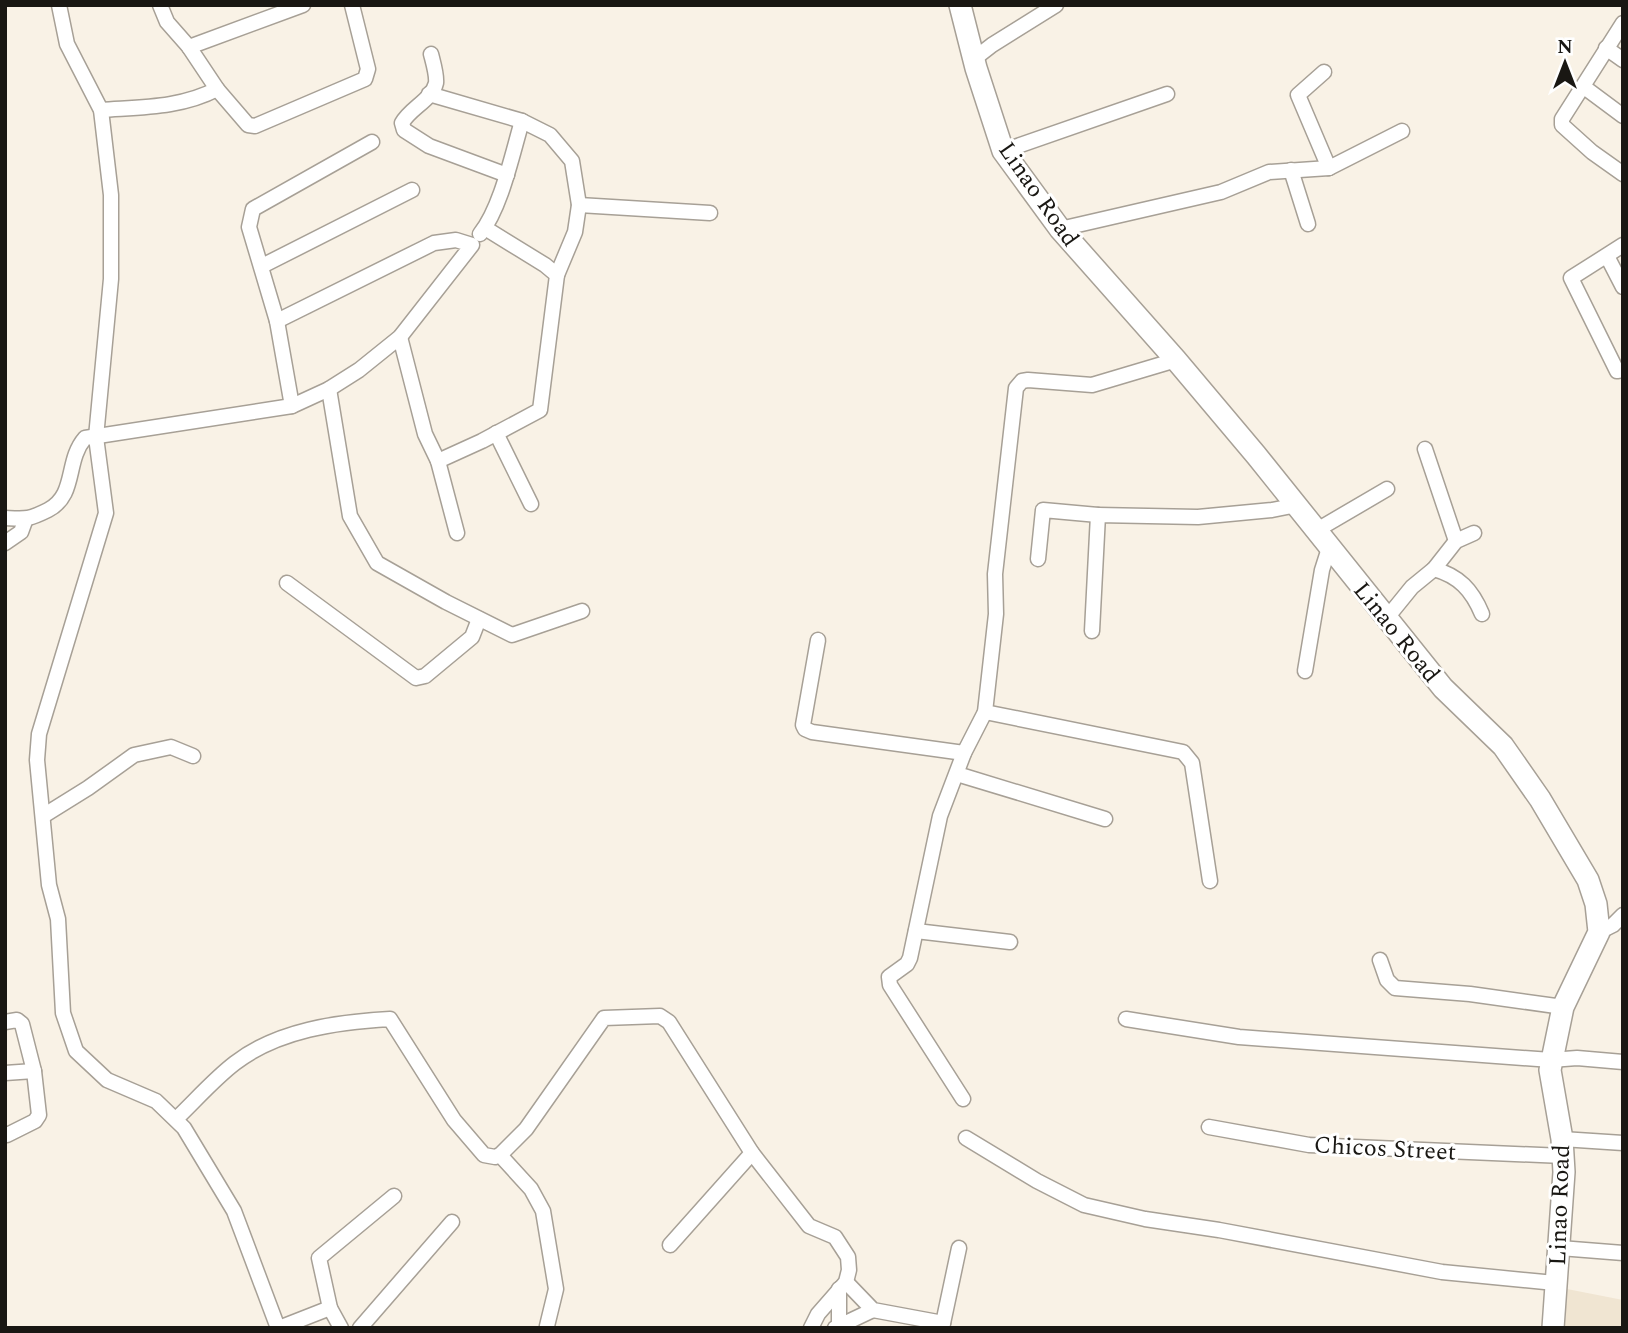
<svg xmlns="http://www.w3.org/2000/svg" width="1628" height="1333" font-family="Spectral,serif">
<rect width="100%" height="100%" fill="#f9f2e6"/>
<!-- built -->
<path fill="#f0e5d2" d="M 1567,1289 L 1623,1300 L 1623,1328 L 1565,1328 Z"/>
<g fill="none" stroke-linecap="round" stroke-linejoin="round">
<defs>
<g id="street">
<path d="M 59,5 L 67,44 L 101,110 L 111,195 L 111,279 L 96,437 L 106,513 L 39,734 L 37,760 L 49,885 L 58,919 L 63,1013 L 76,1051 L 107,1080 L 156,1101 L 184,1128 L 234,1211 L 278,1328"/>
<path d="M 1623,23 L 1562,119 L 1562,125 L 1592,152 L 1623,174"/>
<path d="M 189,47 L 303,5"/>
<path d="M 1606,48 L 1623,60"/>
<path d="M 431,54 C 433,62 437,75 436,83 C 432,100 410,108 402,123 L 404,130 L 429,146 L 507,175"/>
<path d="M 974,59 L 992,45 L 1056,5"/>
<path d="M 1324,72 L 1298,95 L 1329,168"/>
<path d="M 1584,87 L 1623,116"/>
<path d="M 217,89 L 248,125 L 255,126 L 365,79 L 368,69 L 352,5"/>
<path d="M 429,94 L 522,121 L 550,135 L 572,161 L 579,205 L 575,232 L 557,275"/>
<path d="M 101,110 C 141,107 181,108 217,89 L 189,47 L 167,22 L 160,5"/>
<path d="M 1003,151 L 1167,94"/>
<path d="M 1291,170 L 1308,224"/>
<path d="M 579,205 L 710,213"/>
<path d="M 1060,229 L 1221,192 L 1269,172 L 1329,168 L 1402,131"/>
<path d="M 480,234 C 501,208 512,155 522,121"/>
<path d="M 1623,245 L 1571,278 L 1617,371 L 1623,370"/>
<path d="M 1607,256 L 1623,287"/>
<path d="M 262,266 L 412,190"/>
<path d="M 400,337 L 425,434 L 438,461 L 457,533"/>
<path d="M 329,389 L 350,516 L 377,563 L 446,602 L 512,635 L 582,611"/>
<path d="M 292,406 L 277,321 L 249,227 L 253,209 L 372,142"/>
<path d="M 496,433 L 531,504"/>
<path d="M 1425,449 L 1456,541"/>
<path d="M 438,461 L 482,441 L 540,410 L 557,275 L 545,265 L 485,228"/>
<path d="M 5,518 C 26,519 28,520 48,510 C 77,495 65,461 85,438 L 292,406 L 329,389 L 359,370 L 400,337 L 472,245 L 456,240 L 434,243 L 277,321"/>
<path d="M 1317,530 L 1387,489"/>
<path d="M 5,543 L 21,532 L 25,521"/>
<path d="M 1038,559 L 1043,510 L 1098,515"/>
<path d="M 1434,569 C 1459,576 1472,590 1482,614"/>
<path d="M 287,583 L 416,678 L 425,676 L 472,637 L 479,619"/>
<path d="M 1386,619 L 1412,587 L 1434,569 L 1456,541 L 1474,533"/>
<path d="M 1092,631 L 1098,515 L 1198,517 L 1272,510 L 1297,505"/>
<path d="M 818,640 L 803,725 L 805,729 L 812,732 L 964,753"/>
<path d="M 1305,671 L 1322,570 L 1329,548"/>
<path d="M 985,712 L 1183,752 L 1192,763 L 1210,881"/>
<path d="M 957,774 L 1105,819"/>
<path d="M 43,816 L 88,788 L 134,755 L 171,747 L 193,756"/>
<path d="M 916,931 L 1010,942"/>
<path d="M 1599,932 L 1613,925 L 1623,915"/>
<path d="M 1380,960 L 1387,980 L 1395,988 L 1470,994 L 1563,1007"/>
<path d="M 1126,1019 L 1239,1037 L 1551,1060 L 1577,1058 L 1623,1062"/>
<path d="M 5,1022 L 17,1020 L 22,1024 L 34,1071 L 39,1115 L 35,1121 L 7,1135"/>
<path d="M 5,1073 L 34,1071"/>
<path d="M 963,1099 L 890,985 L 889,977 L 907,964 L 910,958 L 940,816 L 964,753 L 985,712 L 996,614 L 995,574 L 1016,388 L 1022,381 L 1028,380 L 1092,385 L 1176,360"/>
<path d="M 176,1119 C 195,1101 214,1079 235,1063 C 278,1030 337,1022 390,1019 L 454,1120 L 484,1155 L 495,1157 L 500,1155 L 526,1129 L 604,1018 L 660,1016 L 669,1022 L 752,1153 L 670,1245"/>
<path d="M 1209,1127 L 1309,1145 L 1563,1156"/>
<path d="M 966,1138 L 1037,1181 L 1084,1205 L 1145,1219 L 1219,1230 L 1442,1272 L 1555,1283"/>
<path d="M 1562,1139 L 1623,1143"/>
<path d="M 752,1153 L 809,1226 L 835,1237 L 848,1257 L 849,1270 L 846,1282 L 818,1314 L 811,1328"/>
<path d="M 500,1155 L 531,1189 L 543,1211 L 556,1289 L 547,1326"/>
<path d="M 1560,1248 L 1623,1253"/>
<path d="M 846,1282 L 873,1310 L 943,1323"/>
<path d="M 839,1326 L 839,1289"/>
<path d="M 279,1328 L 330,1308"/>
<path d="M 341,1328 L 330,1308 L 319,1258 L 394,1196"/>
<path d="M 360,1328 L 452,1222"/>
<path d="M 835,1328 L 873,1310"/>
<path d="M 942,1328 L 959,1248"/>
</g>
<path id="secondary" d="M 960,5 L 976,68 L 1003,151 L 1060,229 L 1176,360 L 1256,455 L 1443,688 L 1503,746 L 1540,799 L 1588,880 L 1596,904 L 1599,932 L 1563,1007 L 1550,1070 L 1562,1139 L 1564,1172 L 1553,1328"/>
</defs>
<!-- street casing -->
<use href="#street" stroke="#a7a096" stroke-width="17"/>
<!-- secondary casing -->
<use href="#secondary" stroke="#a7a096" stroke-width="24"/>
<!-- street -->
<use href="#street" stroke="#fff" stroke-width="14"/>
<!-- secondary -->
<use href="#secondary" stroke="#fff" stroke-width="21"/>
</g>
<g text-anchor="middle" stroke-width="6" stroke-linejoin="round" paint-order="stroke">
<!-- street labels -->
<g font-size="24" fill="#191713" stroke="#fff">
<text transform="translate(1039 194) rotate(55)" y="8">Linao Road</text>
<text transform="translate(1397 632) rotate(51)" y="8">Linao Road</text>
<text transform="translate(1385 1148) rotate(3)" y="8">Chicos Street</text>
<text transform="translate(1559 1205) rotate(-88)" y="8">Linao Road</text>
</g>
</g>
<!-- border -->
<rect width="1628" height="1333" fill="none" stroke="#191713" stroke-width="14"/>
<!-- north arrow -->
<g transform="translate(1565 63)" stroke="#ffffff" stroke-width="5" paint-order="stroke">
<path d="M0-5L12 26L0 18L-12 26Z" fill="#191713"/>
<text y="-10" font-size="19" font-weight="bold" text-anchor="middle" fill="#191713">N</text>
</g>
</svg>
